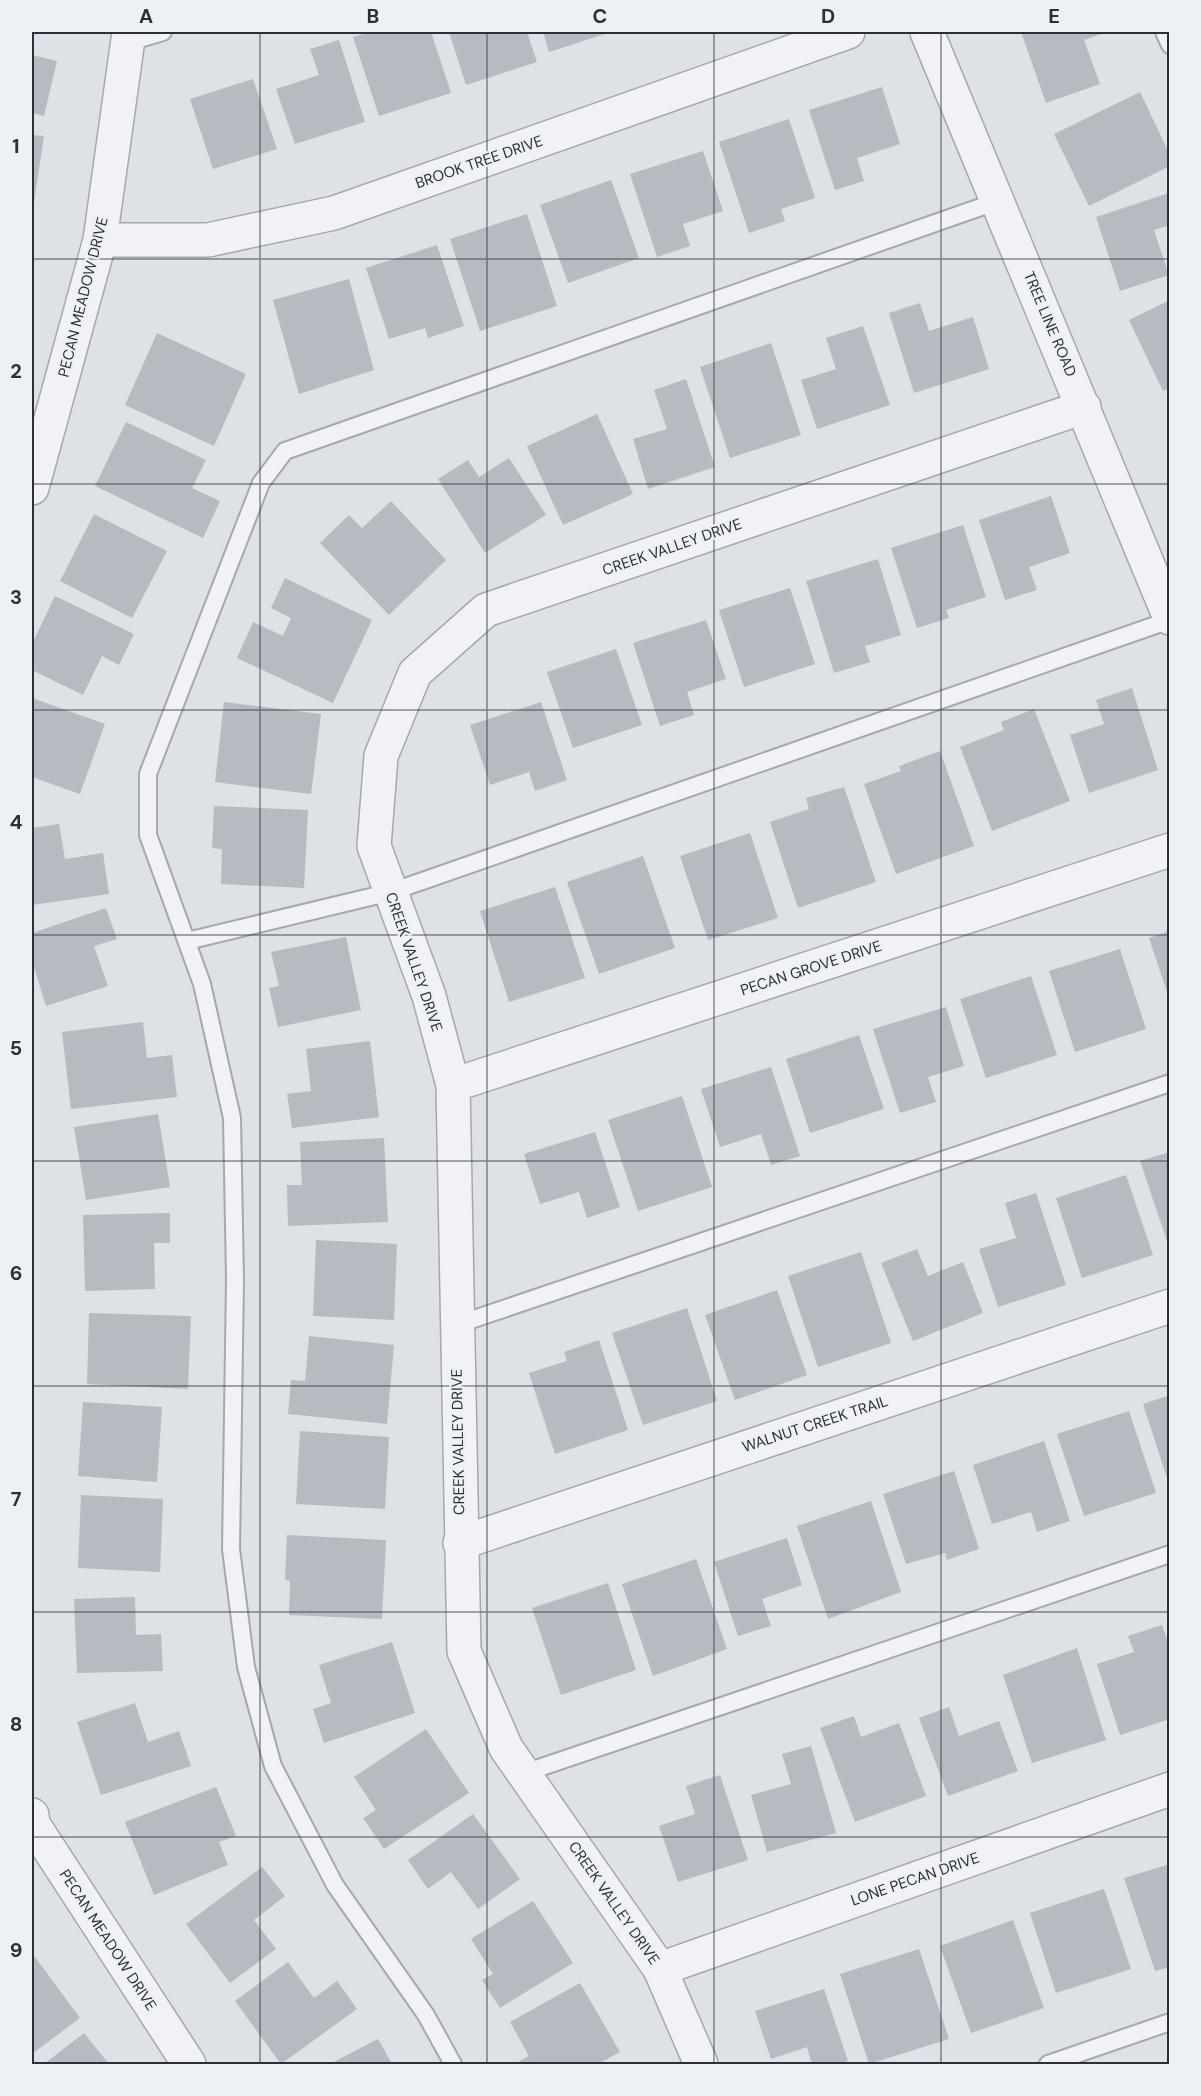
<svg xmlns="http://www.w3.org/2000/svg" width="1201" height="2096" font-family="'DM Sans',sans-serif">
<rect width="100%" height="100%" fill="#dee1e6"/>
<!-- building -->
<g fill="#b6bbc2">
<path d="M 371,32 L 431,32 L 451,93 L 379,116 L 353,37 Z"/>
<path d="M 449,32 L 527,32 L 537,62 L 466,85 Z"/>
<path d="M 543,32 L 611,32 L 549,52 Z"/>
<path d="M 1021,32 L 1107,32 L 1084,40 L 1100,84 L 1046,103 Z"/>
<path d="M 339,40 L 365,122 L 295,144 L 276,89 L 319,75 L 310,49 Z"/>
<path d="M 32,55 L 57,61 L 44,116 L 32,113 Z"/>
<path d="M 253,79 L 277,149 L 213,169 L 190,99 Z"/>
<path d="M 882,87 L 900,144 L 857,158 L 864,181 L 835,190 L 809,110 Z"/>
<path d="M 1140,92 L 1170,155 L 1170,166 L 1089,206 L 1054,134 Z"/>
<path d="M 789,119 L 815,198 L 781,209 L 785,221 L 749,233 L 719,142 Z"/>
<path d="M 32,135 L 44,136 L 33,209 L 32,209 Z"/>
<path d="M 703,151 L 723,211 L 683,224 L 690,246 L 657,257 L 630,174 Z"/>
<path d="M 611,180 L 639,258 L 568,283 L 540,205 Z"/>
<path d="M 1169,193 L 1170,225 L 1154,230 L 1169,275 L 1120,291 L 1096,217 Z"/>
<path d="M 527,214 L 557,306 L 480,331 L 450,239 Z"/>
<path d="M 437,245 L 464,326 L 428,338 L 425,328 L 389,339 L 366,268 Z"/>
<path d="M 349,279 L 374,370 L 299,394 L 273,300 Z"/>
<path d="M 1170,300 L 1170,388 L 1163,391 L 1129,320 Z"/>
<path d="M 920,303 L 929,331 L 973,317 L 989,369 L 914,393 L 889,313 Z"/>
<path d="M 863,326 L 890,405 L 817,429 L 801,380 L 836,369 L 826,338 Z"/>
<path d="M 157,333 L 246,374 L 214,446 L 125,405 Z"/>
<path d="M 771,343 L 801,435 L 730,458 L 700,367 Z"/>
<path d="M 686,379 L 715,467 L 648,489 L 633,439 L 667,429 L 654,390 Z"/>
<path d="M 597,414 L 633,494 L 563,525 L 527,446 Z"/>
<path d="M 126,422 L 206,460 L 192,488 L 220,501 L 203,538 L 95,486 Z"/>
<path d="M 509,458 L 546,515 L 485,553 L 438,479 L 468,460 L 479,477 Z"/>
<path d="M 1051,496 L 1070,553 L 1029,567 L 1037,590 L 1005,600 L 979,520 Z"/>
<path d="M 391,501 L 446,560 L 389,615 L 320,543 L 349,515 L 362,528 Z"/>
<path d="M 94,514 L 167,551 L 132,618 L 60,581 Z"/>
<path d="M 963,525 L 986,597 L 946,610 L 949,618 L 917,628 L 891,548 Z"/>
<path d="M 878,559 L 901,635 L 865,646 L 870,662 L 834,673 L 806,581 Z"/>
<path d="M 285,578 L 372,620 L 333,703 L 237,658 L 253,622 L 283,636 L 291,618 L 271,608 Z"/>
<path d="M 790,588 L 815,664 L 744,687 L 719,610 Z"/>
<path d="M 55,596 L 134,634 L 119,665 L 102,656 L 83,695 L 32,670 L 32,644 Z"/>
<path d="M 706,620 L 726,679 L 687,692 L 694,715 L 660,726 L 633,643 Z"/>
<path d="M 616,649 L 642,725 L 573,748 L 547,672 Z"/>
<path d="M 1132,688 L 1158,770 L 1089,793 L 1070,735 L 1104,724 L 1096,700 Z"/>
<path d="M 32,698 L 105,724 L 80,794 L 32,777 Z"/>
<path d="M 224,702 L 321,714 L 311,794 L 215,782 Z"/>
<path d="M 541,702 L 567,780 L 535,791 L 529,772 L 490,785 L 470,725 Z"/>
<path d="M 1034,709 L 1070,801 L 992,831 L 960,747 L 1004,730 L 1001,722 Z"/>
<path d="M 940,751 L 974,846 L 896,874 L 864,784 L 901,771 L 899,766 Z"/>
<path d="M 844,787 L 876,882 L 798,908 L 770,822 L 809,809 L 806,798 Z"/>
<path d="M 214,806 L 308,810 L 304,888 L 221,884 L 222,849 L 212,848 Z"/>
<path d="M 59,824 L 65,859 L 103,853 L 109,894 L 32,905 L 32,828 Z"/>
<path d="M 750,833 L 778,918 L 708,940 L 680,856 Z"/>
<path d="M 643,856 L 675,948 L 599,974 L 567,882 Z"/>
<path d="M 555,887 L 585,978 L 509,1002 L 480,911 Z"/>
<path d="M 106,908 L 117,939 L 94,946 L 108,986 L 46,1006 L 32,961 L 32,933 Z"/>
<path d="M 1170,931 L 1170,998 L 1169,998 L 1149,938 Z"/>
<path d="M 346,937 L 361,1010 L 278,1027 L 269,988 L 279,986 L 271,952 Z"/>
<path d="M 1120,949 L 1146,1029 L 1075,1052 L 1049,971 Z"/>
<path d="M 1031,976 L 1057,1055 L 986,1078 L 960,999 Z"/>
<path d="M 946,1007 L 964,1066 L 928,1077 L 936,1102 L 900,1113 L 873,1029 Z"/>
<path d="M 143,1022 L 147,1058 L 172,1055 L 177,1097 L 71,1109 L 62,1032 Z"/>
<path d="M 859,1035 L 884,1109 L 810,1133 L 786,1059 Z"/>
<path d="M 370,1041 L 379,1117 L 292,1128 L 287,1094 L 311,1091 L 306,1049 Z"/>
<path d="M 771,1067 L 800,1156 L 771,1165 L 761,1134 L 720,1147 L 701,1089 Z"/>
<path d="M 682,1096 L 712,1187 L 638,1211 L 608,1120 Z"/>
<path d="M 158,1114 L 170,1187 L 86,1200 L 74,1127 Z"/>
<path d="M 595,1132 L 620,1207 L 587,1218 L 579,1192 L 540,1204 L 524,1154 Z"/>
<path d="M 384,1138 L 388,1222 L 288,1226 L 287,1185 L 302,1185 L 300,1142 Z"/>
<path d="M 1170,1152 L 1170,1240 L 1167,1241 L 1140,1161 Z"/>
<path d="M 1126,1175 L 1153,1255 L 1082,1278 L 1056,1198 Z"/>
<path d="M 1036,1193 L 1066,1285 L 998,1307 L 979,1249 L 1016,1238 L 1005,1203 Z"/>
<path d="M 170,1213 L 170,1243 L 154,1243 L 155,1289 L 85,1291 L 83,1215 Z"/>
<path d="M 316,1240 L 397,1244 L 394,1320 L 313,1316 Z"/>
<path d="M 917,1249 L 928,1276 L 963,1262 L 983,1313 L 913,1341 L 881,1263 Z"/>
<path d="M 861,1252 L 891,1343 L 818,1367 L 788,1276 Z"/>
<path d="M 777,1290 L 807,1375 L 735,1400 L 705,1315 Z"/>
<path d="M 687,1308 L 717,1401 L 643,1425 L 612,1333 Z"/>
<path d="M 89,1313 L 191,1316 L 188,1389 L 87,1384 Z"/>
<path d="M 309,1336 L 394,1345 L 387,1424 L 288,1414 L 291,1380 L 305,1381 Z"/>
<path d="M 599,1340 L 628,1430 L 555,1454 L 529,1373 L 567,1361 L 564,1352 Z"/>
<path d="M 1170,1395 L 1170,1484 L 1169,1484 L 1143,1404 Z"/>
<path d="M 83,1402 L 162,1407 L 157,1482 L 78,1476 Z"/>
<path d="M 1129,1411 L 1156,1493 L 1084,1516 L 1057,1434 Z"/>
<path d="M 300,1431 L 389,1437 L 385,1509 L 296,1504 Z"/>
<path d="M 1044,1441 L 1070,1521 L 1037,1532 L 1031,1512 L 992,1524 L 973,1465 Z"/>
<path d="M 954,1471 L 979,1549 L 947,1560 L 945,1553 L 906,1564 L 883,1494 Z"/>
<path d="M 81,1495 L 163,1499 L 160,1572 L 78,1568 Z"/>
<path d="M 871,1501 L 901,1592 L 828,1619 L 797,1526 Z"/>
<path d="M 287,1535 L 386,1540 L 382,1619 L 289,1615 L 290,1581 L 285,1580 Z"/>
<path d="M 787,1538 L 802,1585 L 762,1599 L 771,1626 L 738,1636 L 714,1562 Z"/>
<path d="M 696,1559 L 727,1649 L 653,1676 L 622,1584 Z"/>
<path d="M 608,1583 L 636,1670 L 561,1695 L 532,1608 Z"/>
<path d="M 135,1597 L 136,1635 L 161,1634 L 163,1671 L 77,1673 L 74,1599 Z"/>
<path d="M 1162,1625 L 1170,1648 L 1170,1719 L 1120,1735 L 1097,1664 L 1134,1652 L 1128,1636 Z"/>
<path d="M 392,1642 L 415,1713 L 324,1743 L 313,1709 L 331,1703 L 319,1665 Z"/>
<path d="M 1077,1648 L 1106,1740 L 1032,1763 L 1003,1675 Z"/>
<path d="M 135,1703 L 148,1742 L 179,1731 L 191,1766 L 101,1795 L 77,1722 Z"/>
<path d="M 949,1707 L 959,1736 L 999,1721 L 1018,1771 L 948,1796 L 919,1718 Z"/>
<path d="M 854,1716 L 861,1737 L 899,1723 L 926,1796 L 855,1822 L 820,1728 Z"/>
<path d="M 426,1729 L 469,1793 L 384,1849 L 363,1818 L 376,1810 L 354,1777 Z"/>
<path d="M 811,1746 L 836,1833 L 767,1852 L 751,1795 L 791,1784 L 782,1754 Z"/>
<path d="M 720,1775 L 748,1860 L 678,1882 L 659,1826 L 695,1814 L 686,1786 Z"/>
<path d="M 216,1787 L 236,1836 L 219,1842 L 228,1865 L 154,1895 L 125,1822 Z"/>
<path d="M 473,1814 L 520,1879 L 478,1909 L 451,1872 L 428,1889 L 408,1860 Z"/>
<path d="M 1170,1864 L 1170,1967 L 1155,1971 L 1124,1878 Z"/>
<path d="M 262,1867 L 285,1896 L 254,1920 L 276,1949 L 230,1983 L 186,1924 Z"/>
<path d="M 1104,1889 L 1131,1969 L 1056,1993 L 1030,1913 Z"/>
<path d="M 533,1901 L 573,1963 L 500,2008 L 482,1980 L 493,1974 L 471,1939 Z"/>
<path d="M 1013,1920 L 1044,2008 L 971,2033 L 940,1946 Z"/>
<path d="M 919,1949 L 949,2039 L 869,2064 L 840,1974 Z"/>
<path d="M 35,1957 L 80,2018 L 32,2054 L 32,1960 Z"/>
<path d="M 288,1962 L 314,1998 L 337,1981 L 357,2009 L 281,2064 L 235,2001 Z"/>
<path d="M 580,1983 L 620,2052 L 598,2064 L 514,2064 L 529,2056 L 510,2022 Z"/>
<path d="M 824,1989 L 848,2061 L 837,2064 L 812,2064 L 807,2047 L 771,2059 L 755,2011 Z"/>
<path d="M 84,2033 L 109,2064 L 44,2064 Z"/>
<path d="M 378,2039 L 392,2064 L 330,2064 Z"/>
</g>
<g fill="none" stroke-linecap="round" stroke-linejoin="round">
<defs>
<g id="service">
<path d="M 1164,32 L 1170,45"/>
<path d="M 129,42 L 163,32"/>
<path d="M 187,941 L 391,892 L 1170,620"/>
<path d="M 456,1325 L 1170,1083"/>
<path d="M 524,1773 L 1170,1554"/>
<path d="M 453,2064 L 426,2015 L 335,1885 L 273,1766 L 246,1667 L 231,1549 L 235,1279 L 232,1118 L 202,984 L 148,835 L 148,774 L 261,483 L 285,451 L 998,201"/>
<path d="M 1048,2064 L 1170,2022"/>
</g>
<g id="minor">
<path d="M 927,32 L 1170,618"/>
<path d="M 100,240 L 208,240 L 334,213 L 848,32"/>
<path d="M 32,488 L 100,240 L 129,32"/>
<path d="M 453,1085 L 1170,850"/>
<path d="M 460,1543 L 1170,1306"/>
<path d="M 32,1815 L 33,1824 L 189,2064"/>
<path d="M 660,1969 L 1170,1789"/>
<path d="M 701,2064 L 660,1969 L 506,1748 L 464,1651 L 453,1085 L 429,996 L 374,846 L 381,756 L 415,673 L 486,610 L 1084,407"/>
</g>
</defs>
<!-- service casing -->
<use href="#service" stroke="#a4a8af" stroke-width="20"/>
<!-- minor casing -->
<use href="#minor" stroke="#a4a8af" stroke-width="36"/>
<!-- service -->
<use href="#service" stroke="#f1f2f5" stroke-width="16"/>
<!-- minor -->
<use href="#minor" stroke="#f1f2f5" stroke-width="33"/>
</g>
<!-- grid -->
<path fill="none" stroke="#29303b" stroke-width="1.5" stroke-opacity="0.55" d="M 260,32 L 260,2064M 487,32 L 487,2064M 714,32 L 714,2064M 941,32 L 941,2064M 32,259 L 1170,259M 32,484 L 1170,484M 32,710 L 1170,710M 32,935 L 1170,935M 32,1161 L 1170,1161M 32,1386 L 1170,1386M 32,1612 L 1170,1612M 32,1837 L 1170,1837"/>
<g text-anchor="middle" stroke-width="4.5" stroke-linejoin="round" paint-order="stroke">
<!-- street labels -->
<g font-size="15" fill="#29303b" stroke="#edf0f4">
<text transform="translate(479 162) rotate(-19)" y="5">BROOK TREE DRIVE</text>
<text transform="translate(83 297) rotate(-76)" y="5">PECAN MEADOW DRIVE</text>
<text transform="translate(1050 324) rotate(67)" y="5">TREE LINE ROAD</text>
<text transform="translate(672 547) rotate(-19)" y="5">CREEK VALLEY DRIVE</text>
<text transform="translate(414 962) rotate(71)" y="5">CREEK VALLEY DRIVE</text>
<text transform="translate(811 968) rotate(-18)" y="5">PECAN GROVE DRIVE</text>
<text transform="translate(815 1424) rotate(-18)" y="5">WALNUT CREEK TRAIL</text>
<text transform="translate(458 1442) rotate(-91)" y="5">CREEK VALLEY DRIVE</text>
<text transform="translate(915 1879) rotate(-19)" y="5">LONE PECAN DRIVE</text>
<text transform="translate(614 1903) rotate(55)" y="5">CREEK VALLEY DRIVE</text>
<text transform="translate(108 1940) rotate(57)" y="5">PECAN MEADOW DRIVE</text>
</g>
</g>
<!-- border -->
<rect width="1201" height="2096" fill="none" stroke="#edf0f4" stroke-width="66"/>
<rect x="33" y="33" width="1135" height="2030" fill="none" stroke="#29303b" stroke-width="2"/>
<g font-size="20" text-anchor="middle" font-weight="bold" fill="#29303b">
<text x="146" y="23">A</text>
<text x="373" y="23">B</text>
<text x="600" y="23">C</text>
<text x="828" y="23">D</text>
<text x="1054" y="23">E</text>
<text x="16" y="153">1</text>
<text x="16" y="378">2</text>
<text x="16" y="604">3</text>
<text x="16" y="829">4</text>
<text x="16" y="1055">5</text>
<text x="16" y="1280">6</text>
<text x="16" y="1506">7</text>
<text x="16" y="1731">8</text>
<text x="16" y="1957">9</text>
</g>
</svg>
